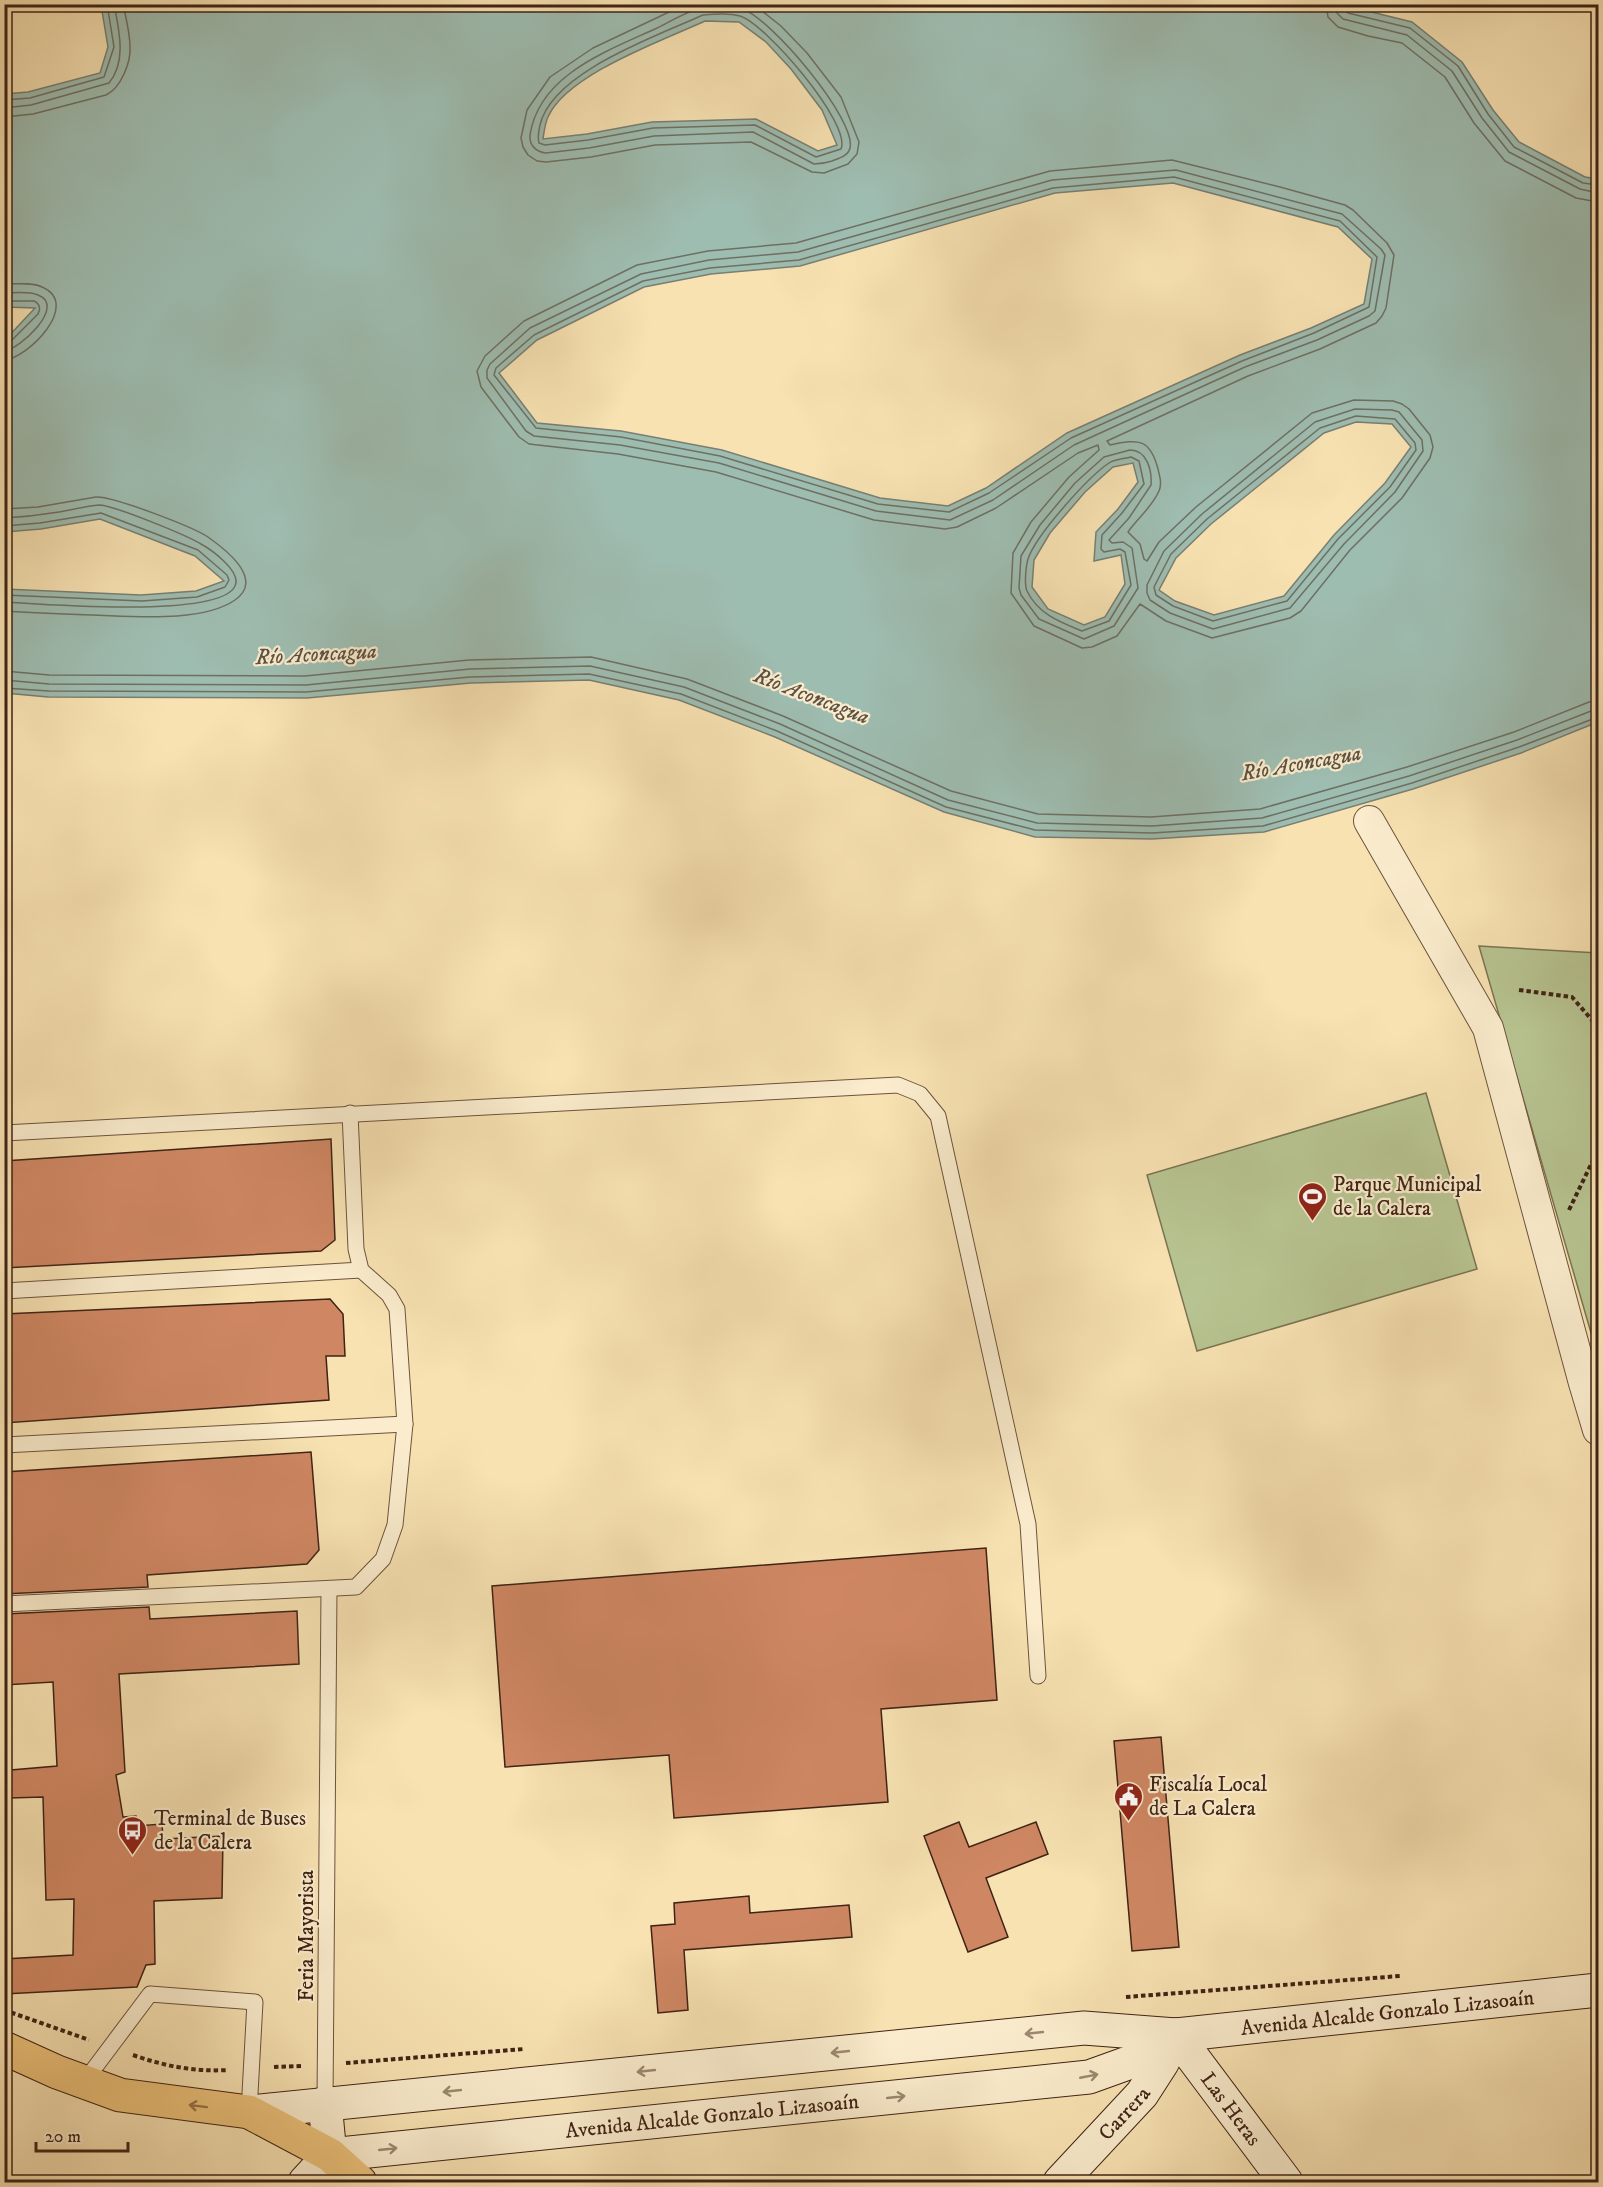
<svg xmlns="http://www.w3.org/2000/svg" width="1603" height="2187" font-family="'IM FELL DW Pica',serif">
<rect width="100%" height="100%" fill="#f8e2b2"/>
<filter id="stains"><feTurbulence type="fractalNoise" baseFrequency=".00333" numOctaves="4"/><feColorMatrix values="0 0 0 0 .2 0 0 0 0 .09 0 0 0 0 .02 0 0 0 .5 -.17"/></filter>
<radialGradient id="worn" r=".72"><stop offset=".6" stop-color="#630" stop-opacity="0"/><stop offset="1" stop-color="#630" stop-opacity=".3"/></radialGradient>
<!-- green -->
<g fill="#b7c491" stroke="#7b7453" stroke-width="1.5">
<path d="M 1479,946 L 1598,953 L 1598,1357 Z"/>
<path d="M 1426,1093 L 1477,1269 L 1197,1351 L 1147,1175 Z"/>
</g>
<!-- water -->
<path fill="#9ebdb1" stroke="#787f73" stroke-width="1.5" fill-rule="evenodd" d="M 101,5 L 1339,4 L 1412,22 L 1462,62 L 1493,110 L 1519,142 L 1585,177 L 1598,179 L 1598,722 L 1521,753 L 1413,789 L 1264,832 L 1152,839 L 1035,837 L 944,812 L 775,737 L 679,700 L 589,680 L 471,683 L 307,698 L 48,697 L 5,693 L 5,589 L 141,595 L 196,591 L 224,581 L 195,556 L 100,519 L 41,529 L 5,532 L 5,340 L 35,308 L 5,307 L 5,94 L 28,92 L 100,73 L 108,47 ZM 705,21 L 739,22 L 766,42 L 791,69 L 822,110 L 837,145 L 818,151 L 756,119 L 652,122 L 587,134 L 543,139 C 544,132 545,123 548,117 C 567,74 664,40 705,21 ZM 1173,183 L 1338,227 L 1372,259 L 1364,304 L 1311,328 L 1240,355 L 1067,433 L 986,488 L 948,506 L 880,498 L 722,450 L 621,431 L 537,423 L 499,373 L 537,340 L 644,287 L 711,274 L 800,266 L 1055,193 ZM 1356,422 L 1392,424 L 1411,447 L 1385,483 L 1334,535 L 1284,596 L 1214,615 L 1175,601 L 1159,590 L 1176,558 L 1211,524 L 1324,433 ZM 1133,463 L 1138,482 L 1118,509 L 1096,532 L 1094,561 L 1121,555 L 1125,584 L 1105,617 L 1084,625 L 1048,609 L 1032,587 L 1034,560 L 1050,533 L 1085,492 L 1113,467 Z"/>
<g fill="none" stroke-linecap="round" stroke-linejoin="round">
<!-- shore -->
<g stroke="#6e7063" stroke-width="1.5">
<path d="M 686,4 L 593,48 L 550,77 L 527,110 L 521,138 L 523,147 L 528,155 L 537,161 L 546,162 L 591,157 L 655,145 L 751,142 L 812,172 L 824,173 L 848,164 L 857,154 L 859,142 L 841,97 L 807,53 L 781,26 L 753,4"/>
<path d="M 1326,4 L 1328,17 L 1338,27 L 1368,36 L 1402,43 L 1445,77 L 1474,123 L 1505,161 L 1576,198 L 1598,202"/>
<path d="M 1335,4 L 1337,13 L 1343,19 L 1407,35 L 1452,71 L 1482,118 L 1509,152 L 1580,189 L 1598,193"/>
<path d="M 1343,4 L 1344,10 L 1348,13 L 1410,28 L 1458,66 L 1488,114 L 1514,147 L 1583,183 L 1598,185"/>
<path d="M 705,7 C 717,7 731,5 742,9 C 770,17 857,120 850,148 C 848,156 840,158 832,161 C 826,163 821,164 814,164 L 753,132 L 654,136 L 589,148 L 546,153 C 536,152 529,145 530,135 C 539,75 607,51 655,29 C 670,22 688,10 705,7 Z"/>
<path d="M 703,15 C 713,14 730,13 740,16 C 765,23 852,124 841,149 L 816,157 L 755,125 L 653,128 L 588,140 L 545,145 L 539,143 C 537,136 539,131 540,125 C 552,72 657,36 703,15 Z"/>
<path d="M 4,100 L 30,98 L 104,77 L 114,47 L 107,4"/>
<path d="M 4,108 L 31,105 L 109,83 C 127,61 119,30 114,4"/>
<path d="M 4,117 L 33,114 L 106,95 C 121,88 131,62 130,47 C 130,33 126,18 123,4"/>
<path d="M 1172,160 L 1280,187 L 1345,205 L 1353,210 L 1387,243 L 1394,255 L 1386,308 L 1382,316 L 1376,323 L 1320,349 L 1248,376 L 1107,441 L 1110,445 C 1138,439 1150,438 1158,469 C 1160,477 1162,484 1159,491 C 1152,507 1137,519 1128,532 L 1140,544 L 1144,559 L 1147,561 L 1159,542 L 1196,507 L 1312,413 L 1354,400 L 1393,401 L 1402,404 L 1409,409 L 1430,435 L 1433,447 L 1430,458 L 1402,498 L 1350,550 L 1301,611 L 1290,618 L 1212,638 L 1166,621 L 1140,604 L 1117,636 L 1092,647 L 1082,648 L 1034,626 L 1011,593 L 1013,553 L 1031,522 L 1069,477 L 1099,450 L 1098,445 L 1078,453 L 996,508 L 957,527 L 945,529 L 874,520 L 716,472 L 618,454 L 529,444 L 519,437 L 481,387 L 477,371 L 485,356 L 524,321 L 637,265 L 708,251 L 796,243 L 1050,171 Z"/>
<path d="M 1176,170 L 1342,214 L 1381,249 L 1385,255 L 1375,311 L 1369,316 L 1317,340 L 1245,367 L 1074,445 L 993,500 L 950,520 L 876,511 L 719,463 L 620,445 L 534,436 L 526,431 L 487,378 L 487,370 L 490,364 L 530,328 L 641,274 L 709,260 L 798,252 L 1052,180 Z"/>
<path d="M 1174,177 L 1340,221 L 1377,257 L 1369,307 L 1314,333 L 1242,361 L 1071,438 L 989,493 L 949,512 L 878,504 L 720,456 L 621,437 L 536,428 L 494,375 L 496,368 L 534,335 L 643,281 L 710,268 L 799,260 L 1053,188 Z"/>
<path d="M 4,284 C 16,284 32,282 42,287 C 82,304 27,359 4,360"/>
<path d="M 4,293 C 14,293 29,291 38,295 C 67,306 19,350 4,351"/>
<path d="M 4,301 L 34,301 C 40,304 41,309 38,314 L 11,341 L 4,343"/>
<path d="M 1355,409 L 1392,410 L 1399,412 L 1422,440 L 1423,451 L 1395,492 L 1344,544 L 1290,608 L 1213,629 L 1170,613 L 1150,600 L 1147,593 L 1147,585 L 1164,551 L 1202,514 L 1315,422 Z"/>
<path d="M 1356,416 L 1395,419 L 1415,443 L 1416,450 L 1390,487 L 1338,539 L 1287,601 L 1213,621 L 1173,606 L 1156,595 L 1154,587 L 1171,554 L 1207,519 L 1320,428 Z"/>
<path d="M 1130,450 C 1147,450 1152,470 1151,485 L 1129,518 L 1109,540 L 1112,543 L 1123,542 L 1132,548 L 1138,588 L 1114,626 L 1084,639 L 1039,619 L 1021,595 L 1019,588 L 1021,556 L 1040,525 L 1075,483 L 1104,457 Z"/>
<path d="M 1131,457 L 1139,461 L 1144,484 L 1122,513 L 1102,535 L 1101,549 L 1104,552 L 1120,549 L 1125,552 L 1131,585 L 1109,621 L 1082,631 C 1060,622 1038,614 1027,591 C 1024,584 1026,566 1028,559 C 1036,535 1088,477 1109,463 C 1115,459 1124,459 1131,457 Z"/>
<path d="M 4,509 L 38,507 L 96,497 C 113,496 193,527 208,537 C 225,549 265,579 235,600 C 202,623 131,616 91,615 C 62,614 34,613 4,611"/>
<path d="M 4,518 C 23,517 41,515 59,512 C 72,510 86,506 99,505 C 113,505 186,535 201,544 C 212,550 242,572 235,586 C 220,619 40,604 4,602"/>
<path d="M 4,526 L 40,523 L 101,513 L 198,550 L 227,575 L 229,580 L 225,587 L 197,597 L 142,601 L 4,595"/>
<path d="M 4,671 L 49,675 L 305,676 L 469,660 L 591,657 L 687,679 L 783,716 L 951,791 L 1038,814 L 1151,817 L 1260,809 L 1407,767 L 1514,732 L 1589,702 L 1598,701"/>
<path d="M 4,680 L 49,684 L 306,685 L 470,669 L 590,666 L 684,687 L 780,724 L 948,800 L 1037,823 L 1152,826 L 1262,818 L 1409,776 L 1517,740 L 1591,711 L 1598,710"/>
<path d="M 4,688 L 49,691 L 306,692 L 470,677 L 589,674 L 681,694 L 777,731 L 946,807 L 1035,830 L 1152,833 L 1263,826 L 1412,783 L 1519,747 L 1598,717"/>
</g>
</g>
<!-- building -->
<g fill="#cf8763" stroke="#3f2315" stroke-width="1.5">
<path d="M 331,1139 L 335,1240 L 321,1251 L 4,1268 L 4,1161 Z"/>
<path d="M 330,1299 L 343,1314 L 345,1356 L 326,1356 L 329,1400 L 4,1423 L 4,1314 Z"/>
<path d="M 311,1452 L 319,1550 L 307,1564 L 147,1575 L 148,1587 L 4,1594 L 4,1472 Z"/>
<path d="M 986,1548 L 997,1700 L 881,1709 L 888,1802 L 674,1818 L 669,1755 L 505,1767 L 492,1586 Z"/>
<path d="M 149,1607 L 150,1619 L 297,1611 L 299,1664 L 119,1674 L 125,1772 L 116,1775 L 123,1817 L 136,1816 L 137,1826 L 162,1824 L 163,1839 L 223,1836 L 222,1898 L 154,1901 L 155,1964 L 146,1965 L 137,1987 L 4,1994 L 4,1959 L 73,1955 L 74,1899 L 46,1900 L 43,1797 L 10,1798 L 11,1770 L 57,1766 L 53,1682 L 4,1685 L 4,1614 Z"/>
<path d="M 1161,1737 L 1179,1947 L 1132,1951 L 1114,1741 Z"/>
<path d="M 959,1822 L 969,1847 L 1036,1822 L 1048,1854 L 986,1878 L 1008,1937 L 968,1952 L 924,1836 Z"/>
<path d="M 749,1896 L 750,1913 L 849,1905 L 852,1937 L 684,1950 L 688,2010 L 658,2013 L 651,1926 L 675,1924 L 674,1903 Z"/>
</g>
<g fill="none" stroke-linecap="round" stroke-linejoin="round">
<defs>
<g id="lane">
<path d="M 4,1133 L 898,1085 L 920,1094 L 938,1116 L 1028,1524 L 1038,1676"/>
<path d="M 4,1291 L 361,1270"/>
<path d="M 4,1445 L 405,1424"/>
<path d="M 4,1604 L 356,1587 L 383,1559 L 395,1525 L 405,1424 L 397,1309 L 389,1295 L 361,1270 L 356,1249 L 350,1113"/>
<path d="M 84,2082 L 150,1994 L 255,2002 L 249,2112"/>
<path d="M 325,2103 L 329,1589"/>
</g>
<path id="street" d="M 1369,821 L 1488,1028 L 1584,1383 L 1598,1430"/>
<g id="secondary">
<path id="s1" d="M 1176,2035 L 1286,2182"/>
<path id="s2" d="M 249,2112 L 1084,2028 L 1176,2035 L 1598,1990"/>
<path id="s3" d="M 330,2155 L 1089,2077 L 1139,2059 L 1176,2035"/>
<path d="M 305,2182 L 330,2155 L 325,2103"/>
<path id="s4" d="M 1060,2182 L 1142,2094 L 1162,2063 L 1174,2039"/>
</g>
<path id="primary" d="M 4,2048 L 57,2072 L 120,2095 L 249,2112 L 330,2155 L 360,2182"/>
</defs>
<!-- lane casing -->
<use href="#lane" stroke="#6d533c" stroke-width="17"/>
<!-- street casing -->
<use href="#street" stroke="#6d533c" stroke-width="32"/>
<!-- secondary casing -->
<use href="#secondary" stroke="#3f2315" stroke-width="35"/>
<!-- primary casing -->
<use href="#primary" stroke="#3f2315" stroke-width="35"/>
<!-- path -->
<g stroke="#3f2315" stroke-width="4" stroke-dasharray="4.5 3" stroke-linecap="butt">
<path d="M 1519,990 L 1572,997 L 1598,1027"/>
<path d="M 1569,1210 L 1598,1150"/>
<path d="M 1126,1997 L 1400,1976"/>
<path d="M 4,2010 L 89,2040"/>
<path d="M 133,2055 C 164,2066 195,2072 228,2070"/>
<path d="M 346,2063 L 524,2049"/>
<path d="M 274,2067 L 303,2066"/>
</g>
<!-- lane -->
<use href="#lane" stroke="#faeccd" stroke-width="15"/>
<!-- street -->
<use href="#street" stroke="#faeccd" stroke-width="30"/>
<!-- secondary -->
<use href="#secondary" stroke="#faeccd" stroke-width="33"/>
<!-- primary -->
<use href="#primary" stroke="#ecc179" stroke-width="33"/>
</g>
<!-- one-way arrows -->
<defs><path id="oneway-shaft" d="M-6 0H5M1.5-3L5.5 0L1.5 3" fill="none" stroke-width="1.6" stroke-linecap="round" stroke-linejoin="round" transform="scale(1.5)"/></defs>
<g stroke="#9c8871">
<use href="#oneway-shaft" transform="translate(1034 2033) rotate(174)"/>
<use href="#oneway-shaft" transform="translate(840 2052) rotate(174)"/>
<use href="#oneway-shaft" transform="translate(646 2071) rotate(174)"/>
<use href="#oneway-shaft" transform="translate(1089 2076) rotate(-11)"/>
<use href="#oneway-shaft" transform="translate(452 2091) rotate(174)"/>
<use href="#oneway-shaft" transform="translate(896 2097) rotate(-6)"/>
<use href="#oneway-shaft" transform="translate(388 2149) rotate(-6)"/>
</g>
<use stroke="#967247" href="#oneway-shaft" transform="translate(198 2106) rotate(-173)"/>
<!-- icons -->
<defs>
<symbol id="stadium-pin" viewBox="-11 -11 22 30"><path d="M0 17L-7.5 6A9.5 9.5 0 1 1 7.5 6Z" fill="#8f2418" stroke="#faeccd"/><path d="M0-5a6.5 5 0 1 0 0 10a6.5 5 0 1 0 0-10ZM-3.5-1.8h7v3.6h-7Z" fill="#fff"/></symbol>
<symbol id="civic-pin" viewBox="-11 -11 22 30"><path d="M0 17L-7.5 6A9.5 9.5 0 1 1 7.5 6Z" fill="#8f2418" stroke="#faeccd"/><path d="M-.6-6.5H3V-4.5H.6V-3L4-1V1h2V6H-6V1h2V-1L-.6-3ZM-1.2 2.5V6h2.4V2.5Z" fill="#fff"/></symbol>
<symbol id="bus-pin" viewBox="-11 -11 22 30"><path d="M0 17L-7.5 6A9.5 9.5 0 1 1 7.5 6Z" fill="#8f2418" stroke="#faeccd"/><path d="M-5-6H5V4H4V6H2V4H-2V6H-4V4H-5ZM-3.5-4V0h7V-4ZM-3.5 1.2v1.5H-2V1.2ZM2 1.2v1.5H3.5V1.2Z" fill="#fff"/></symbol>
</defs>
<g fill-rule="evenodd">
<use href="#stadium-pin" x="1296" y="1180" width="33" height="45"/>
<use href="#civic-pin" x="1112" y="1780" width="33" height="45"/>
<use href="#bus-pin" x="116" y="1814" width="33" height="45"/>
</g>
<g text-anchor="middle" stroke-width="4.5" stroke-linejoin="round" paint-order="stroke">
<!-- poi labels -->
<g font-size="21" fill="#3f2315" stroke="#faeccd" text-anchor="start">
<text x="1333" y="1191">Parque Municipal<tspan x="1333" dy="24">de la Calera</tspan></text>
<text x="1149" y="1791">Fiscalía Local<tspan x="1149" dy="24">de La Calera</tspan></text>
<text x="154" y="1825">Terminal de Buses<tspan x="154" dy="24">de la Calera</tspan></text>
</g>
<!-- street labels -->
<g font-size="21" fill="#3f2315" stroke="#faeccd">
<text transform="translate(306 1936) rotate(-90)" y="7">Feria Mayorista</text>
<text dy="7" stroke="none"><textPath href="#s2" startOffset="1144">Avenida Alcalde Gonzalo Lizasoaín</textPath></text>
<text dy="7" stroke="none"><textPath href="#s1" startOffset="92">Las Heras</textPath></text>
<text dy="7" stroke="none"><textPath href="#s4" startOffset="94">Carrera</textPath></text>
<text dy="7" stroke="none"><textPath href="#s3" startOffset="384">Avenida Alcalde Gonzalo Lizasoaín</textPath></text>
</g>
<!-- water labels -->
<g font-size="22" font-style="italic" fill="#5c5144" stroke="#faeccd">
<text transform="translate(316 653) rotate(-3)" y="8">Río Aconcagua</text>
<text transform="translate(812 695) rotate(21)" y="8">Río Aconcagua</text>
<text transform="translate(1301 762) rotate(-10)" y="8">Río Aconcagua</text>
</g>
</g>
<!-- margin -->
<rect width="1603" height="2187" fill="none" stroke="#f8e2b2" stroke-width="24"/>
<rect x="6" y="6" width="1591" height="2175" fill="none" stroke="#3f2315" stroke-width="3"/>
<rect x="12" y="12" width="1579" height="2163" fill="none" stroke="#3f2315" stroke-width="1.5"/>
<!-- scale -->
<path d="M36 2142v9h92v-9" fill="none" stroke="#3f2315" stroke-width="3"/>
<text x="45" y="2142" font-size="18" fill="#3f2315" stroke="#faeccd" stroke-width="4.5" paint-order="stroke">20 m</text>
<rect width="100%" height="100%" filter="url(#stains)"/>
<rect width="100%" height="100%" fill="url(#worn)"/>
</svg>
